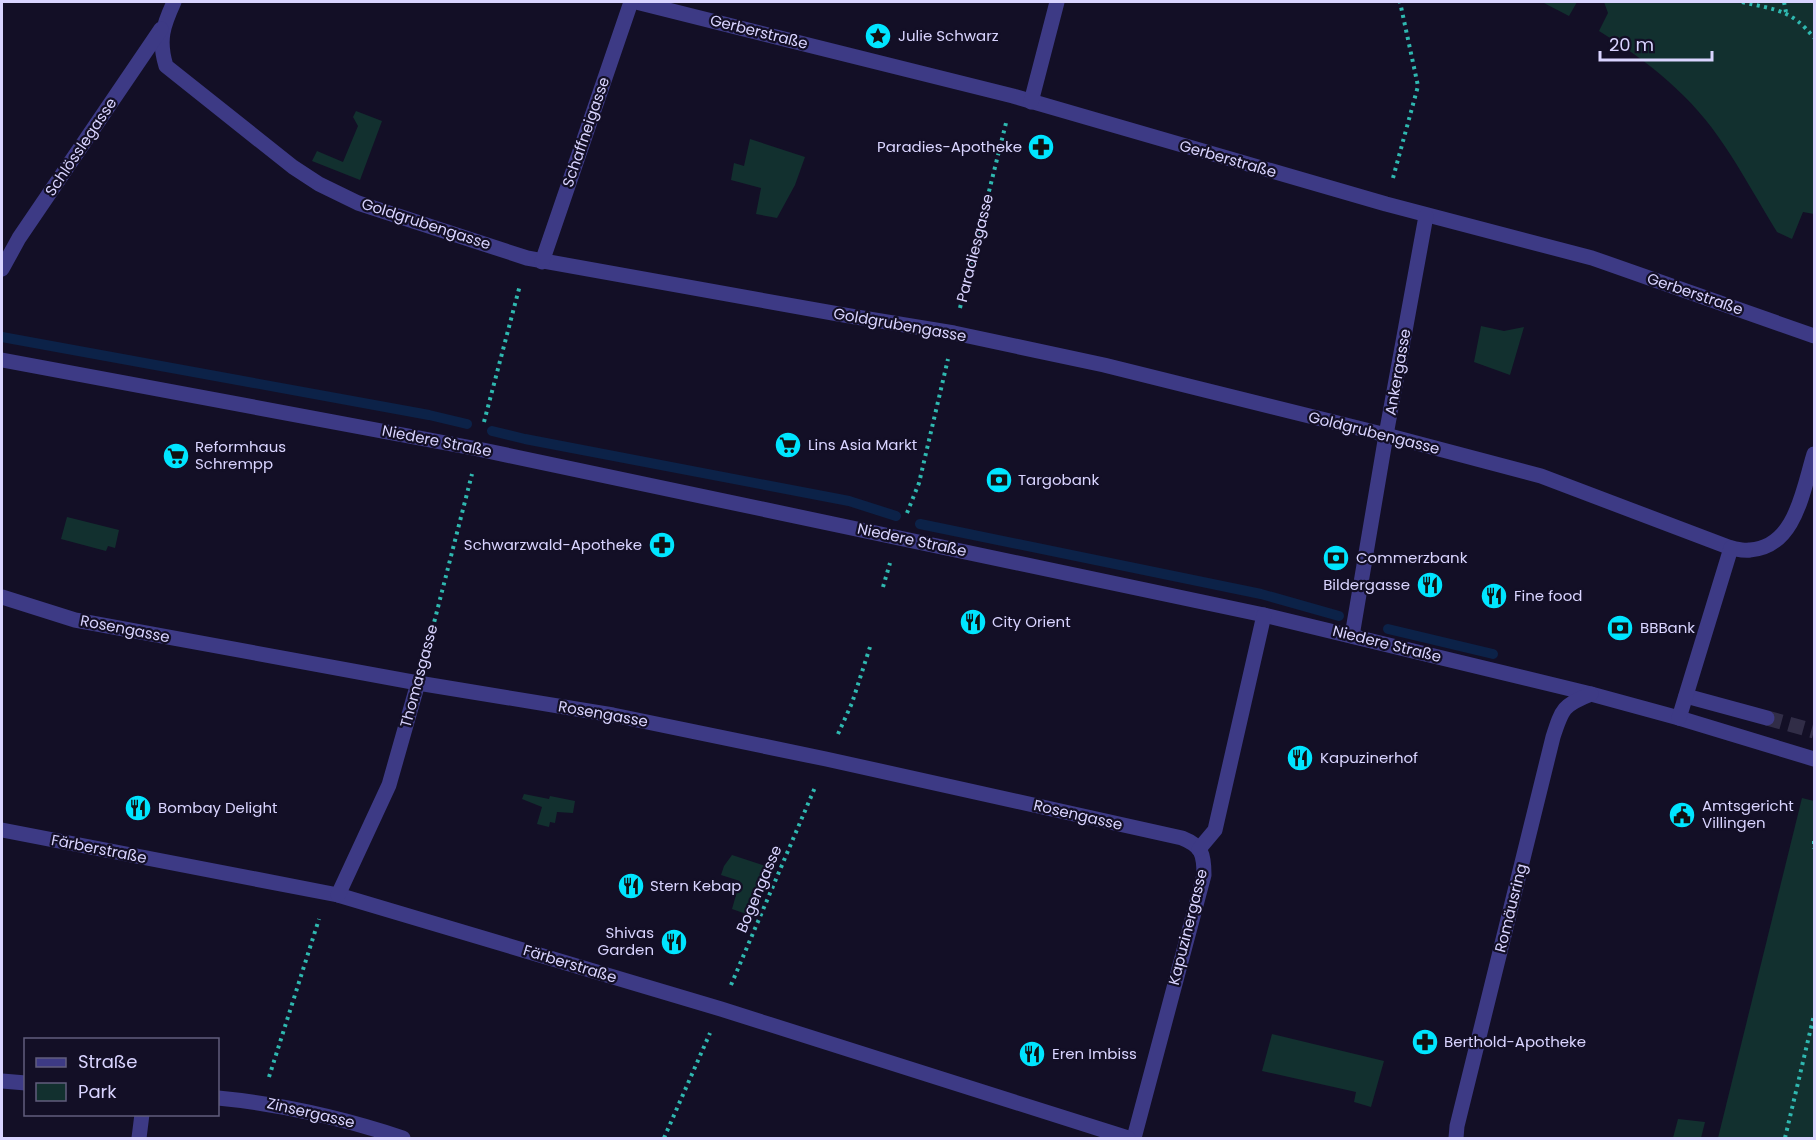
<svg xmlns="http://www.w3.org/2000/svg" width="1816" height="1140" font-family="Poppins,sans-serif">
<rect width="100%" height="100%" fill="#130f26"/>
<!-- green -->
<g fill="#12302f">
<path d="M 1542,2 L 1577,2 L 1569,16 Z"/>
<path d="M 1604,2 L 1814,2 L 1814,214 L 1803,212 L 1792,239 L 1777,232 C 1759,203 1743,173 1724,145 C 1693,97 1648,61 1599,31 L 1608,13 Z"/>
<path d="M 356,111 L 382,121 L 360,180 L 312,161 L 317,151 L 343,162 L 358,126 L 353,117 Z"/>
<path d="M 750,139 L 805,157 L 795,185 L 777,218 L 756,214 L 761,188 L 731,180 L 734,163 L 744,166 Z"/>
<path d="M 1481,326 L 1504,331 L 1524,327 L 1510,375 L 1474,362 Z"/>
<path d="M 67,517 L 119,530 L 115,548 L 108,546 L 106,551 L 61,539 Z"/>
<path d="M 524,794 L 549,799 L 550,796 L 575,801 L 573,813 L 557,812 L 555,823 L 550,822 L 549,827 L 537,824 L 542,807 L 522,799 Z"/>
<path d="M 1802,798 L 1814,801 L 1814,1138 L 1718,1138 Z"/>
<path d="M 732,855 L 772,868 L 752,916 L 732,909 L 740,881 L 721,875 L 724,866 Z"/>
<path d="M 1272,1034 L 1384,1061 L 1371,1107 L 1354,1102 L 1356,1092 L 1262,1071 Z"/>
<path d="M 1678,1119 L 1705,1122 L 1701,1138 L 1673,1138 Z"/>
</g>
<g fill="none" stroke-linecap="round" stroke-linejoin="round">
<!-- stream -->
<g stroke="#0c2248" stroke-width="10">
<path d="M 2,337 L 429,415 L 467,424"/>
<path d="M 492,431 L 525,439 L 849,501 L 896,516"/>
<path d="M 920,524 L 1261,594 L 1339,616"/>
<path d="M 1388,629 L 1493,654"/>
</g>
<!-- street-tunnel -->
<path stroke="#312d47" stroke-width="15" stroke-dasharray="15 8" stroke-linecap="butt" d="M 1767,718 L 1814,731"/>
<!-- path -->
<g stroke="#2fb8b0" stroke-width="4" stroke-dasharray="3 4.5" stroke-linecap="butt">
<path d="M 1742,2 C 1776,10 1791,9 1814,38"/>
<path d="M 1784,2 L 1786,12"/>
<path d="M 1393,178 L 1418,86 L 1400,2"/>
<path d="M 960,308 L 1006,123"/>
<path d="M 484,422 L 520,285"/>
<path d="M 907,513 L 919,483 L 948,359"/>
<path d="M 883,587 L 890,563"/>
<path d="M 425,658 L 472,474"/>
<path d="M 838,734 L 852,703 L 870,647"/>
<path d="M 1814,841 L 1814,849"/>
<path d="M 731,985 L 816,785"/>
<path d="M 269,1077 L 319,919"/>
<path d="M 664,1138 L 710,1033"/>
<path d="M 1785,1138 L 1814,1015"/>
</g>
<!-- street -->
<g stroke="#3d3a85" stroke-width="15">
<path d="M 174,2 C 163,26 158,40 166,66 L 293,167 L 319,184 L 358,203 L 527,258 L 844,315 L 954,333 L 1104,365 L 1386,435 L 1541,476 L 1731,548"/>
<path d="M 636,2 L 1013,96 L 1386,204 L 1592,258 L 1814,336"/>
<path d="M 1031,102 L 1057,2"/>
<path d="M 542,262 L 631,2"/>
<path d="M 2,269 L 19,238 L 161,29"/>
<path d="M 2,360 L 478,449 L 1264,615 L 1591,694 L 1679,718 L 1814,759"/>
<path d="M 2,597 L 75,620 L 418,683 L 613,715 L 826,759 L 1182,838 C 1202,846 1204,854 1204,875 L 1134,1138"/>
<path d="M 1352,636 L 1386,435 L 1426,216"/>
<path d="M 1686,696 L 1767,718"/>
<path d="M 1679,718 L 1731,548 C 1737,549 1744,551 1750,550 C 1796,547 1803,489 1814,454"/>
<path d="M 2,830 L 338,895 L 721,1009 L 1128,1138"/>
<path d="M 1199,849 L 1215,830 L 1264,615"/>
<path d="M 338,895 L 389,785 L 418,683"/>
<path d="M 2,1081 L 26,1083"/>
<path d="M 218,1098 C 281,1104 343,1118 403,1138"/>
<path d="M 139,1138 L 142,1114"/>
<path d="M 1456,1138 L 1457,1126 L 1553,737 C 1562,709 1563,705 1591,694"/>
</g>
</g>
<!-- icons -->
<defs>
<symbol id="sight-disc" viewBox="-11 -11 22 22"><circle r="9.5" fill="#00e5ff" stroke="#130f26"/><path d="M0-6L1.8-2.2L6-1.7L2.9 1.2L3.7 5.4L0 3.3L-3.7 5.4L-2.9 1.2L-6-1.7L-1.8-2.2Z" fill="#111"/></symbol>
<symbol id="pharmacy-disc" viewBox="-11 -11 22 22"><circle r="9.5" fill="#00e5ff" stroke="#130f26"/><path d="M-2-6h4v4h4v4h-4v4h-4v-4h-4v-4h4Z" fill="#111"/></symbol>
<symbol id="supermarket-disc" viewBox="-11 -11 22 22"><circle r="9.5" fill="#00e5ff" stroke="#130f26"/><path d="M-6-5.5h2.5l.6 2H6L4.5 2H-2.5L-4.4-4H-6ZM-1.5 3.2a1.3 1.3 0 1 0 .1 0ZM3 3.2a1.3 1.3 0 1 0 .1 0Z" fill="#111"/></symbol>
<symbol id="bank-disc" viewBox="-11 -11 22 22"><circle r="9.5" fill="#00e5ff" stroke="#130f26"/><path d="M-6-4H6V4H-6ZM0-2.3a2.3 2.3 0 1 0 0 4.6a2.3 2.3 0 1 0 0-4.6Z" fill="#111"/></symbol>
<symbol id="restaurant-disc" viewBox="-11 -11 22 22"><circle r="9.5" fill="#00e5ff" stroke="#130f26"/><path d="M-5-6h1v4h1v-4h1v4h1v-4h1v5L-1.5 .5V6h-2V.5L-5-1ZM5-6V6H3V1.5H1.5Q1.5-4 5-6Z" fill="#111"/></symbol>
<symbol id="civic-disc" viewBox="-11 -11 22 22"><circle r="9.5" fill="#00e5ff" stroke="#130f26"/><path d="M-.6-6.5H3V-4.5H.6V-3L4-1V1h2V6H-6V1h2V-1L-.6-3ZM-1.2 2.5V6h2.4V2.5Z" fill="#111"/></symbol>
</defs>
<g fill-rule="evenodd">
<use href="#sight-disc" x="863" y="21" width="30" height="30"/>
<use href="#pharmacy-disc" x="1026" y="132" width="30" height="30"/>
<use href="#supermarket-disc" x="773" y="430" width="30" height="30"/>
<use href="#supermarket-disc" x="161" y="441" width="30" height="30"/>
<use href="#bank-disc" x="984" y="465" width="30" height="30"/>
<use href="#pharmacy-disc" x="647" y="530" width="30" height="30"/>
<use href="#bank-disc" x="1321" y="543" width="30" height="30"/>
<use href="#restaurant-disc" x="1415" y="570" width="30" height="30"/>
<use href="#restaurant-disc" x="1479" y="581" width="30" height="30"/>
<use href="#restaurant-disc" x="958" y="607" width="30" height="30"/>
<use href="#bank-disc" x="1605" y="613" width="30" height="30"/>
<use href="#restaurant-disc" x="1285" y="743" width="30" height="30"/>
<use href="#restaurant-disc" x="123" y="793" width="30" height="30"/>
<use href="#civic-disc" x="1667" y="800" width="30" height="30"/>
<use href="#restaurant-disc" x="616" y="871" width="30" height="30"/>
<use href="#restaurant-disc" x="659" y="927" width="30" height="30"/>
<use href="#pharmacy-disc" x="1410" y="1027" width="30" height="30"/>
<use href="#restaurant-disc" x="1017" y="1039" width="30" height="30"/>
</g>
<g text-anchor="middle" stroke-width="4.5" stroke-linejoin="round" paint-order="stroke">
<!-- street labels -->
<g font-size="15" fill="#d9d4ff" stroke="#130f26">
<text transform="translate(759 32) rotate(14)" y="5">Gerberstraße</text>
<text transform="translate(586 132) rotate(-71)" y="5">Schaffneigasse</text>
<text transform="translate(81 147) rotate(-56)" y="5">Schlösslegasse</text>
<text transform="translate(1228 159) rotate(16)" y="5">Gerberstraße</text>
<text transform="translate(426 224) rotate(18)" y="5">Goldgrubengasse</text>
<text transform="translate(975 248) rotate(-76)" y="5">Paradiesgasse</text>
<text transform="translate(1695 294) rotate(19)" y="5">Gerberstraße</text>
<text transform="translate(900 325) rotate(10)" y="5">Goldgrubengasse</text>
<text transform="translate(1398 372) rotate(-80)" y="5">Ankergasse</text>
<text transform="translate(1374 433) rotate(14)" y="5">Goldgrubengasse</text>
<text transform="translate(437 441) rotate(11)" y="5">Niedere Straße</text>
<text transform="translate(912 540) rotate(12)" y="5">Niedere Straße</text>
<text transform="translate(125 629) rotate(11)" y="5">Rosengasse</text>
<text transform="translate(1387 644) rotate(14)" y="5">Niedere Straße</text>
<text transform="translate(419 676) rotate(-75)" y="5">Thomasgasse</text>
<text transform="translate(603 714) rotate(10)" y="5">Rosengasse</text>
<text transform="translate(1078 815) rotate(13)" y="5">Rosengasse</text>
<text transform="translate(99 849) rotate(11)" y="5">Färberstraße</text>
<text transform="translate(759 889) rotate(-67)" y="5">Bogengasse</text>
<text transform="translate(1511 908) rotate(-76)" y="5">Romäusring</text>
<text transform="translate(1188 927) rotate(-76)" y="5">Kapuzinergasse</text>
<text transform="translate(570 964) rotate(17)" y="5">Färberstraße</text>
<text transform="translate(311 1113) rotate(13)" y="5">Zinsergasse</text>
</g>
<!-- poi labels -->
<g font-size="15" fill="#d9d4ff" stroke="#130f26" text-anchor="start">
<text x="898" y="41">Julie Schwarz</text>
<text x="1022" y="152" text-anchor="end">Paradies-Apotheke</text>
<text x="808" y="450">Lins Asia Markt</text>
<text x="195" y="452">Reformhaus<tspan x="195" dy="17">Schrempp</tspan></text>
<text x="1018" y="485">Targobank</text>
<text x="642" y="550" text-anchor="end">Schwarzwald-Apotheke</text>
<text x="1356" y="563">Commerzbank</text>
<text x="1410" y="590" text-anchor="end">Bildergasse</text>
<text x="1514" y="601">Fine food</text>
<text x="992" y="627">City Orient</text>
<text x="1640" y="633">BBBank</text>
<text x="1320" y="763">Kapuzinerhof</text>
<text x="1702" y="811">Amtsgericht<tspan x="1702" dy="17">Villingen</tspan></text>
<text x="158" y="813">Bombay Delight</text>
<text x="650" y="891">Stern Kebap</text>
<text x="654" y="938" text-anchor="end">Shivas<tspan x="654" dy="17">Garden</tspan></text>
<text x="1444" y="1047">Berthold-Apotheke</text>
<text x="1052" y="1059">Eren Imbiss</text>
</g>
</g>
<!-- border -->
<rect width="1816" height="1140" fill="none" stroke="#d9d4ff" stroke-width="6"/>
<!-- legend -->
<rect x="24" y="1038" width="195" height="78" fill="#130f26" stroke="#625e7d" stroke-width="1.5"/>
<rect x="36" y="1058" width="30" height="9" fill="#3d3a85" stroke="#625e7d" stroke-width="1.5"/>
<text x="78" y="1068" font-size="18" fill="#d9d4ff">Straße</text>
<rect x="36" y="1083" width="30" height="18" fill="#12302f" stroke="#625e7d" stroke-width="1.5"/>
<text x="78" y="1098" font-size="18" fill="#d9d4ff">Park</text>
<!-- scale -->
<path d="M1600 51v9h112v-9" fill="none" stroke="#d9d4ff" stroke-width="3"/>
<text x="1609" y="51" font-size="18" fill="#d9d4ff" stroke="#130f26" stroke-width="4.5" paint-order="stroke">20 m</text>
</svg>
